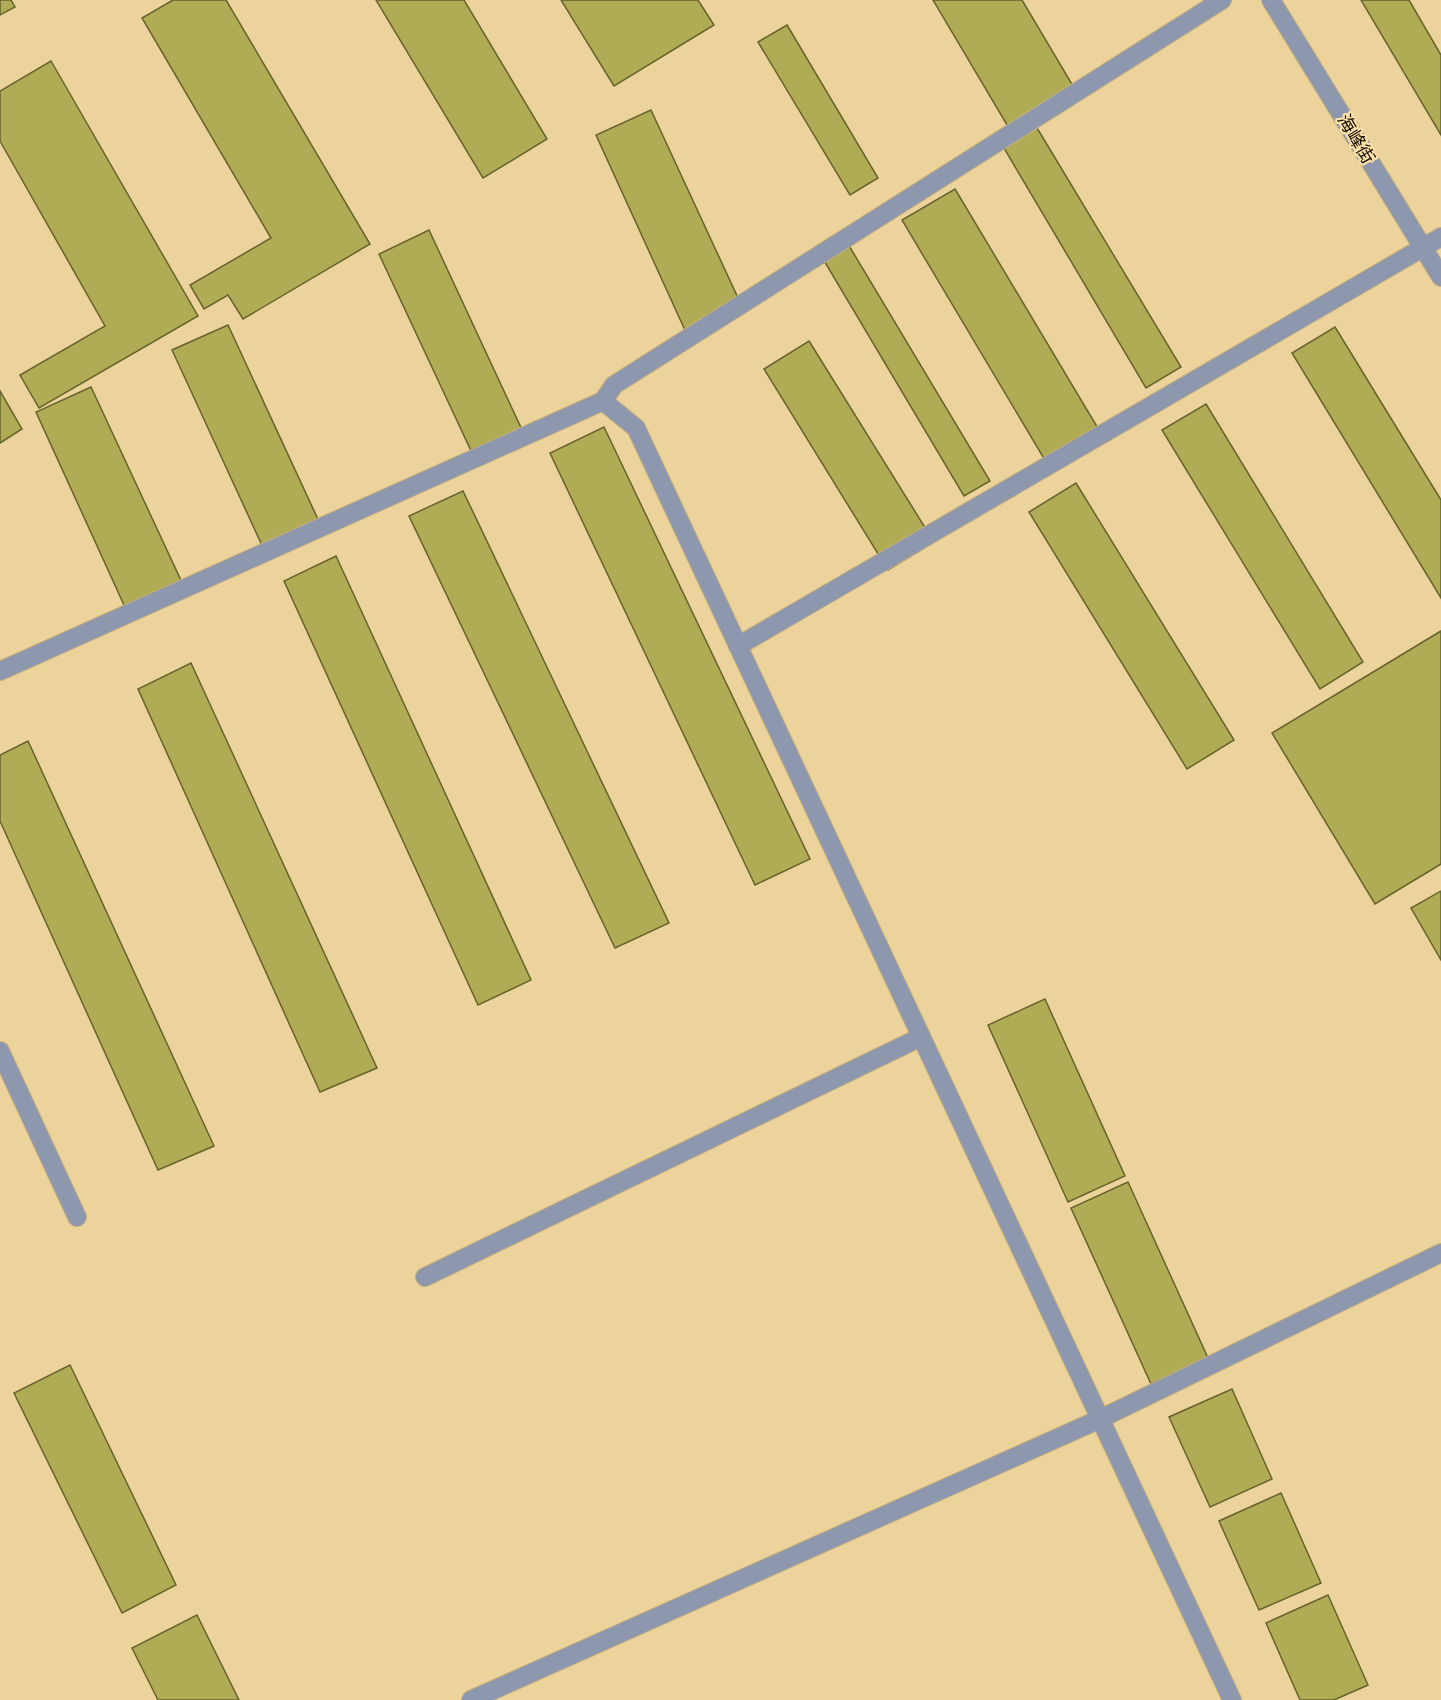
<svg xmlns="http://www.w3.org/2000/svg" width="1441" height="1700" font-family="'Work Sans','Noto Sans SC',sans-serif">
<rect width="100%" height="100%" fill="#ecd29b"/>
<!-- building -->
<g fill="#b0ab55" stroke="#66632c" stroke-width="1.5">
<path d="M 0,0 L 11,0 L 15,7 L 0,15 Z"/>
<path d="M 173,0 L 226,0 L 370,244 L 243,319 L 228,295 L 204,309 L 190,285 L 271,238 L 142,18 Z"/>
<path d="M 376,0 L 464,0 L 547,139 L 483,178 Z"/>
<path d="M 561,0 L 698,0 L 714,25 L 614,86 Z"/>
<path d="M 933,0 L 1022,0 L 1076,91 L 1010,130 Z"/>
<path d="M 1361,0 L 1409,0 L 1441,55 L 1441,135 Z"/>
<path d="M 787,25 L 878,178 L 850,195 L 758,42 Z"/>
<path d="M 51,61 L 198,316 L 39,408 L 20,375 L 105,326 L 0,141 L 0,91 Z"/>
<path d="M 651,110 L 745,313 L 689,339 L 596,135 Z"/>
<path d="M 1031,118 L 1181,367 L 1146,388 L 998,138 Z"/>
<path d="M 955,189 L 1105,440 L 1052,472 L 902,220 Z"/>
<path d="M 429,230 L 523,432 L 473,455 L 379,254 Z"/>
<path d="M 848,244 L 990,481 L 964,496 L 823,259 Z"/>
<path d="M 228,325 L 322,528 L 266,554 L 172,350 Z"/>
<path d="M 1335,327 L 1441,500 L 1441,598 L 1292,353 Z"/>
<path d="M 809,341 L 934,542 L 888,570 L 764,369 Z"/>
<path d="M 91,387 L 185,589 L 129,616 L 36,412 Z"/>
<path d="M 0,391 L 22,429 L 0,443 Z"/>
<path d="M 1206,404 L 1363,662 L 1320,689 L 1162,430 Z"/>
<path d="M 604,427 L 810,859 L 755,885 L 550,453 Z"/>
<path d="M 1076,483 L 1234,740 L 1187,769 L 1029,512 Z"/>
<path d="M 463,491 L 669,923 L 615,948 L 409,516 Z"/>
<path d="M 336,556 L 531,980 L 478,1005 L 284,581 Z"/>
<path d="M 1441,631 L 1441,864 L 1375,904 L 1272,733 Z"/>
<path d="M 191,663 L 377,1068 L 320,1092 L 138,689 Z"/>
<path d="M 28,741 L 214,1146 L 158,1170 L 0,821 L 0,755 Z"/>
<path d="M 1441,891 L 1441,960 L 1411,908 Z"/>
<path d="M 1045,999 L 1125,1176 L 1068,1202 L 988,1025 Z"/>
<path d="M 1128,1182 L 1208,1358 L 1151,1384 L 1071,1208 Z"/>
<path d="M 70,1365 L 176,1585 L 122,1613 L 14,1393 Z"/>
<path d="M 1232,1389 L 1272,1479 L 1210,1507 L 1169,1417 Z"/>
<path d="M 1281,1493 L 1321,1583 L 1259,1610 L 1219,1521 Z"/>
<path d="M 1328,1595 L 1368,1685 L 1334,1700 L 1300,1700 L 1266,1623 Z"/>
<path d="M 197,1615 L 239,1700 L 158,1700 L 132,1648 Z"/>
</g>
<g fill="none" stroke-linecap="round" stroke-linejoin="round">
<defs>
<g id="minor">
<path d="M 603,401 L 636,428 L 1232,1700"/>
<path d="M 738,646 L 1441,237"/>
<path d="M 0,671 L 603,401 L 614,385 L 1222,0"/>
<path d="M 0,1051 L 77,1217"/>
<path d="M 425,1277 L 921,1037"/>
<path d="M 471,1700 L 1100,1419 L 1441,1253"/>
</g>
<path id="tertiary" d="M 1271,0 L 1441,277"/>
</defs>
<!-- minor casing -->
<use href="#minor" stroke="#c5af7f" stroke-width="20"/>
<!-- tertiary casing -->
<use href="#tertiary" stroke="#c5af7f" stroke-width="20"/>
<!-- minor -->
<use href="#minor" stroke="#8d97ad" stroke-width="18"/>
<!-- tertiary -->
<use href="#tertiary" stroke="#8d97ad" stroke-width="18"/>
</g>
<g text-anchor="middle" stroke-width="4.5" stroke-linejoin="round" paint-order="stroke">
<!-- street labels -->
<g font-size="18" fill="#160d00" stroke="#f9e0a8">
<text transform="translate(1356 139) rotate(59)" y="6">海峰街</text>
</g>
</g>
</svg>
